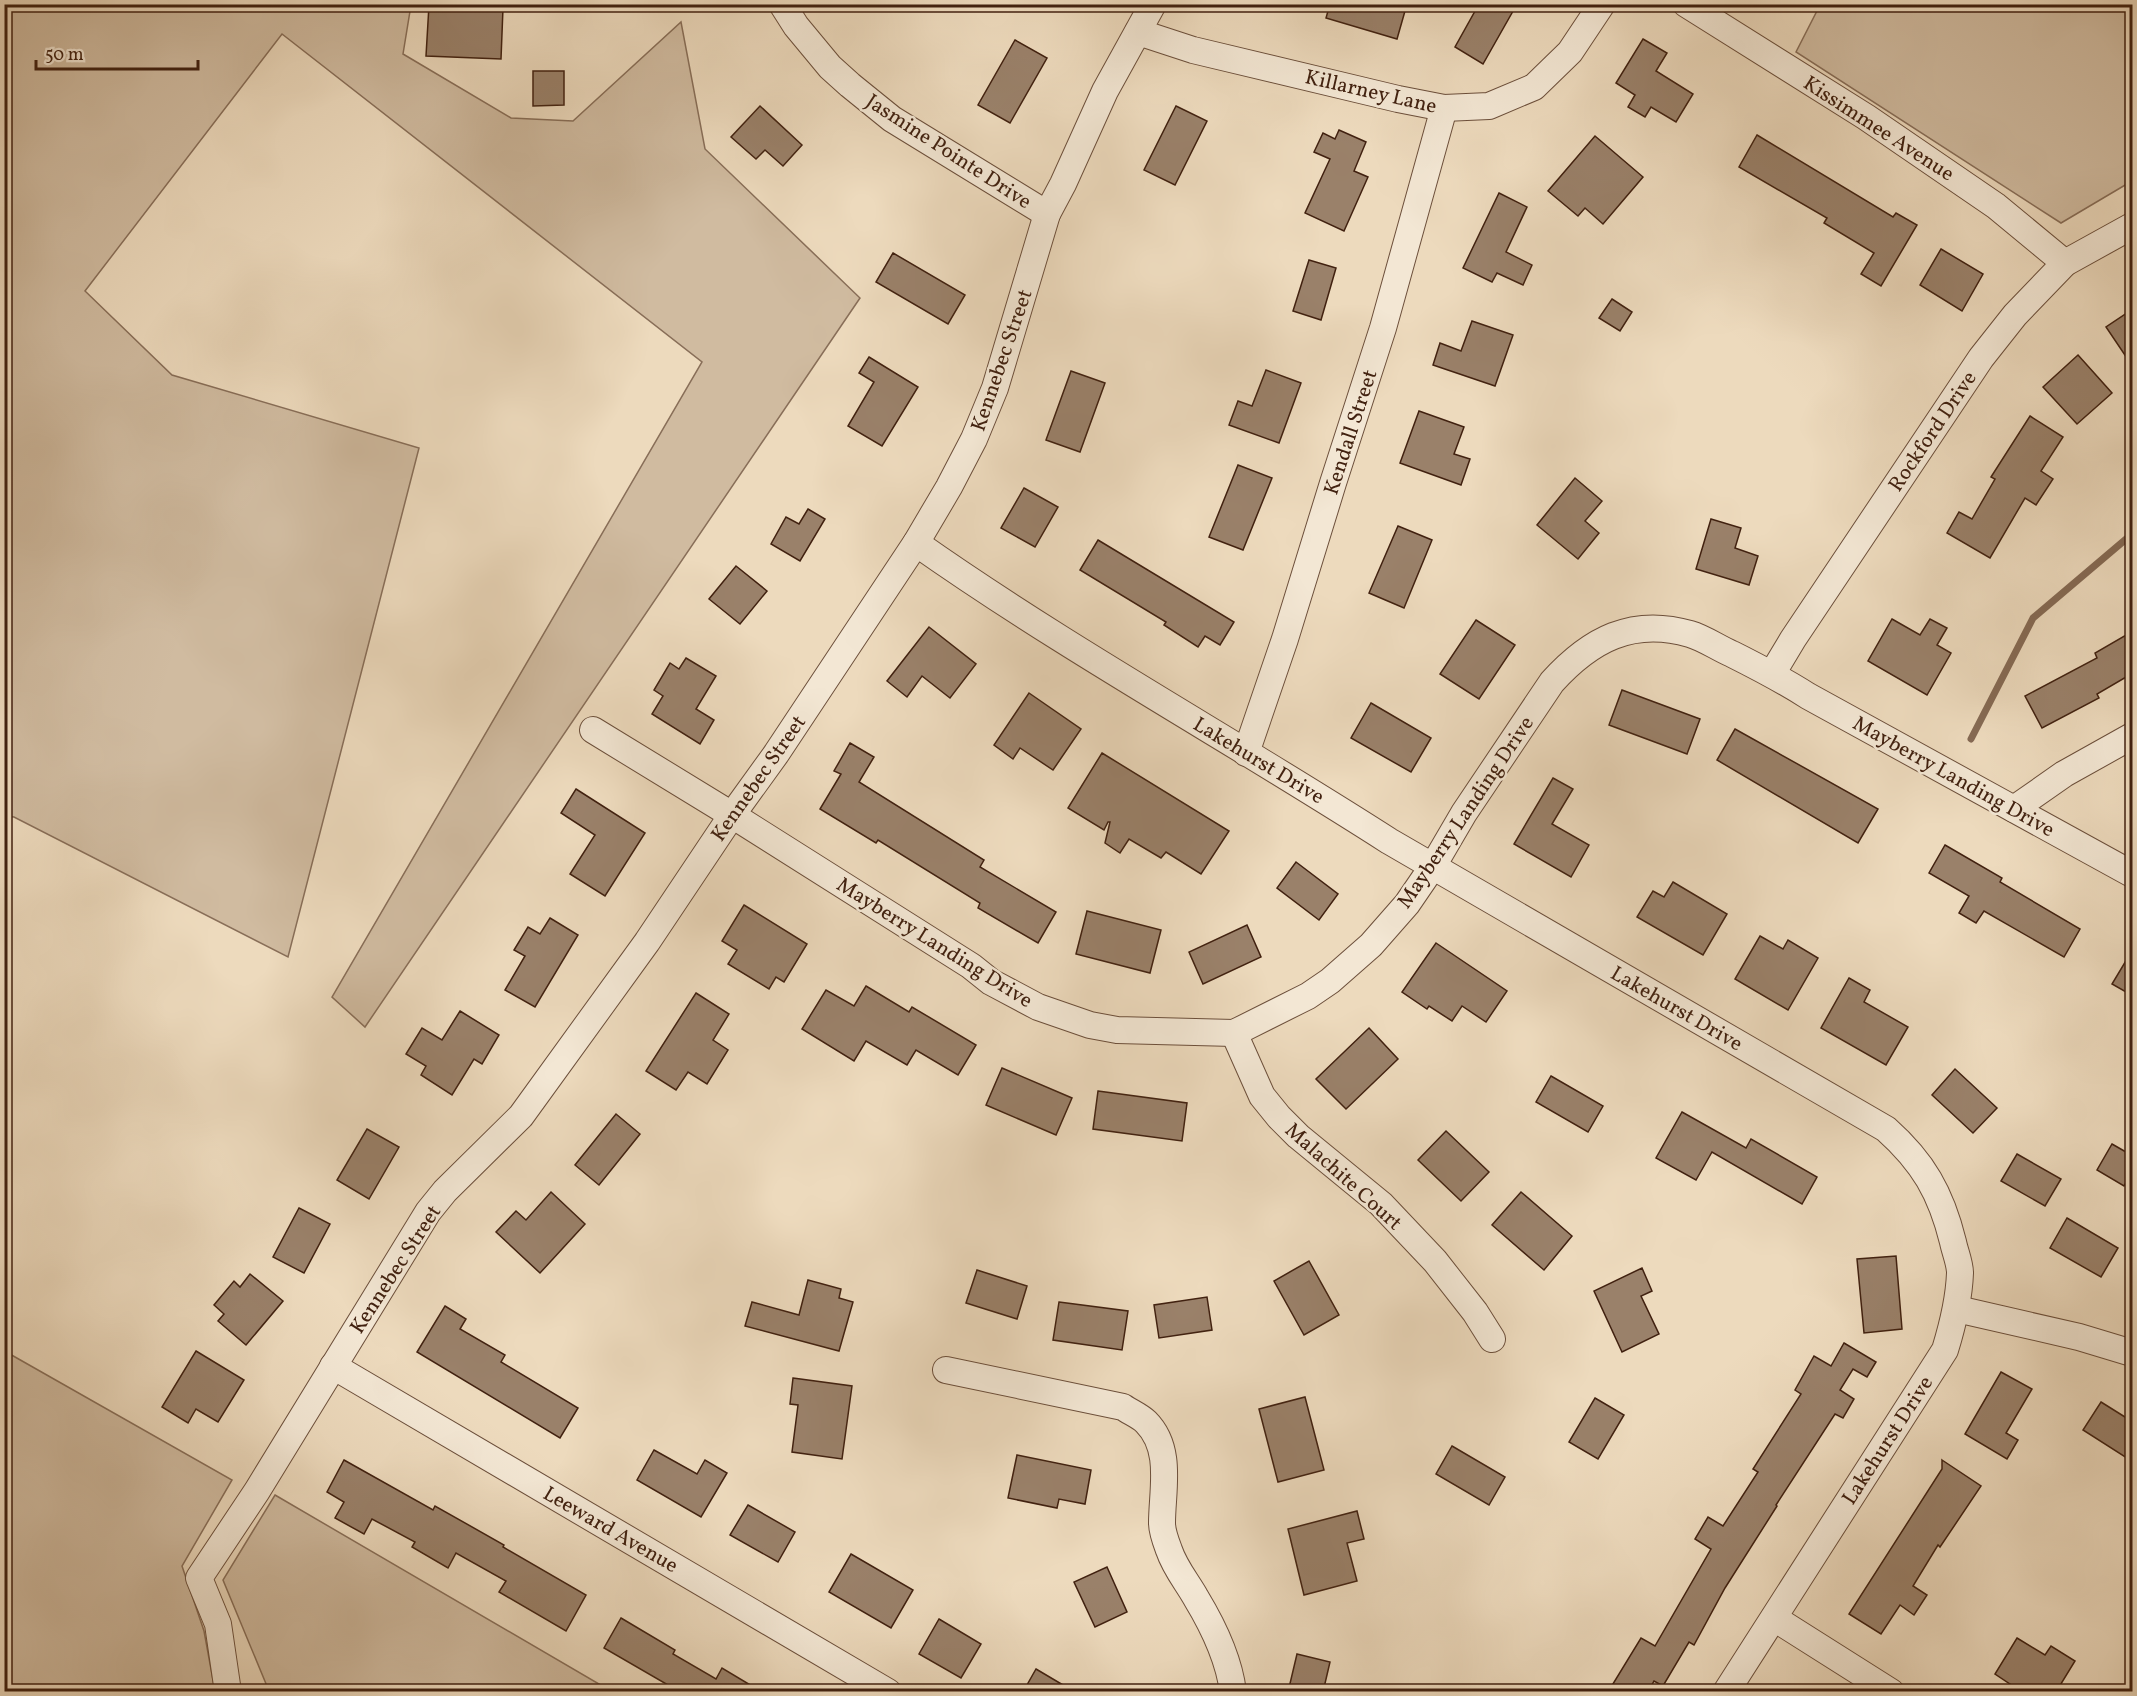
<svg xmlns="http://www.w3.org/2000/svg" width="2137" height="1696" font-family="Vollkorn,serif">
<rect width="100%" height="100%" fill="#eddabd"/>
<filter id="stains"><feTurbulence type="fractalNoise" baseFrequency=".00333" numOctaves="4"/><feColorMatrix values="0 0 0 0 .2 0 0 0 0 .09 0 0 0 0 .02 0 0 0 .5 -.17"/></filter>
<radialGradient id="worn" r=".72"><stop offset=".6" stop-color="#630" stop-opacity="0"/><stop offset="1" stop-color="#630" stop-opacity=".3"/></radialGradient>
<!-- green -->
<g fill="#d0bba0" stroke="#886e58" stroke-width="1.5">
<path d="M 5,4 L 411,5 L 403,54 L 511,118 L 573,121 L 681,22 L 705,149 L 860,298 L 365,1027 L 332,997 L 702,362 L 282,34 L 85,291 L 172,375 L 419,448 L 288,957 L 14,817 L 5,816 Z"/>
<path d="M 1820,5 L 2132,5 L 2132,181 L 2061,223 L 1796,52 Z"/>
<path d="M 8,1353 L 232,1480 L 182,1566 L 204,1631 L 215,1691 L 5,1692 L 4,1359 Z"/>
<path d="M 275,1495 L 611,1691 L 269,1691 L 223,1580 Z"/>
</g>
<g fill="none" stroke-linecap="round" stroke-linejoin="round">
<!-- stream -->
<path stroke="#856a54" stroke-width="7" d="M 1971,739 L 2033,618 L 2132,534"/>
</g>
<!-- building -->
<g fill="#9a816a" stroke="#412110" stroke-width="1.5">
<path d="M 1330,4 L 1407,4 L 1397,39 L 1326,18 Z"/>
<path d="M 1479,4 L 1517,4 L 1483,64 L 1455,47 Z"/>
<path d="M 429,5 L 503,8 L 501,59 L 426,56 Z"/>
<path d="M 1643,39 L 1667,53 L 1656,71 L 1693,94 L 1676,122 L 1651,107 L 1645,117 L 1628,107 L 1635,95 L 1616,83 Z"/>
<path d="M 1015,40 L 1047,58 L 1010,123 L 978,105 Z"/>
<path d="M 533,71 L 564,71 L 564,105 L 533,106 Z"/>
<path d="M 760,106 L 802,145 L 783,166 L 765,150 L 756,159 L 731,137 Z"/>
<path d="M 1176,106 L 1207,121 L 1175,185 L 1144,170 Z"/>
<path d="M 1339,130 L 1366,142 L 1354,171 L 1368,177 L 1344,231 L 1305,213 L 1330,159 L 1314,152 L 1323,133 L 1335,139 Z"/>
<path d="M 1757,135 L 1893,217 L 1896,213 L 1917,225 L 1881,286 L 1861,274 L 1874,253 L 1824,223 L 1827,218 L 1739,167 Z"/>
<path d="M 1595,136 L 1643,177 L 1603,224 L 1585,208 L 1578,216 L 1548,191 Z"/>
<path d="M 1499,193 L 1527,207 L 1506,252 L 1532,265 L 1523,285 L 1497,273 L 1492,282 L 1463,268 Z"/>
<path d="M 1941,249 L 1983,274 L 1962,311 L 1920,285 Z"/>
<path d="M 893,253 L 965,295 L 948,324 L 876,282 Z"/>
<path d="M 1309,260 L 1336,268 L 1321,320 L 1293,311 Z"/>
<path d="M 1612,299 L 1632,312 L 1620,331 L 1599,318 Z"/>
<path d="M 2133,309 L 2133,367 L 2106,327 Z"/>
<path d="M 1472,321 L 1513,335 L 1495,386 L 1433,365 L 1440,343 L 1461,351 Z"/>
<path d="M 2078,355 L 2112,393 L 2077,424 L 2043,387 Z"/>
<path d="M 869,357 L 918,387 L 882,446 L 848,426 L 874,382 L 859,373 Z"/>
<path d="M 1266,370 L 1301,383 L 1279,443 L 1229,425 L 1238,401 L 1252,406 Z"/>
<path d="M 1071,371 L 1105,383 L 1080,452 L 1046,440 Z"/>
<path d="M 1419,411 L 1464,427 L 1454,454 L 1470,459 L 1461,485 L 1400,463 Z"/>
<path d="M 2030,416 L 2063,437 L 2041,471 L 2053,479 L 2036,505 L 2025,498 L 1990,558 L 1947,533 L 1959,512 L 1972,519 L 1995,479 L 1991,477 Z"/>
<path d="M 1238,465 L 1272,478 L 1243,550 L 1209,537 Z"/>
<path d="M 1575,478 L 1602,501 L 1585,521 L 1599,533 L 1578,559 L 1537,525 Z"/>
<path d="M 1024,488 L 1058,507 L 1035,547 L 1001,528 Z"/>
<path d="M 808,509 L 825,519 L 800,561 L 771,544 L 786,517 L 799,524 Z"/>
<path d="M 1711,519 L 1741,528 L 1735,548 L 1758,556 L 1749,585 L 1696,569 Z"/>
<path d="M 1398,526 L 1432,540 L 1404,608 L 1369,593 Z"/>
<path d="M 1098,540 L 1234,622 L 1220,645 L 1205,636 L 1198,647 L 1164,625 L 1166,622 L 1080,570 Z"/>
<path d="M 736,566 L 767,591 L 740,624 L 709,599 Z"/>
<path d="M 1892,619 L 1920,635 L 1930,619 L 1947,628 L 1937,645 L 1951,653 L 1927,695 L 1868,661 Z"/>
<path d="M 1476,620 L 1515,645 L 1479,699 L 1440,674 Z"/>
<path d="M 929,627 L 976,664 L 950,698 L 922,676 L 907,697 L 887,681 Z"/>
<path d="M 2133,631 L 2133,673 L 2097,694 L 2099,698 L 2042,728 L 2025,696 L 2097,658 L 2095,653 Z"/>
<path d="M 686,658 L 716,676 L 696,709 L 714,720 L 700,744 L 652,714 L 663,696 L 654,690 L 670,663 L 679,669 Z"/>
<path d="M 1622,690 L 1700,719 L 1687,754 L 1609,725 Z"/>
<path d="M 1029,693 L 1081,729 L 1053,770 L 1020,748 L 1013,759 L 994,745 Z"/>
<path d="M 1371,703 L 1431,738 L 1411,772 L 1351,738 Z"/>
<path d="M 1735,729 L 1878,809 L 1858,843 L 1717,760 Z"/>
<path d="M 850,743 L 874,757 L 859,782 L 984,860 L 980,867 L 1056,912 L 1038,943 L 978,908 L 980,903 L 878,840 L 876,843 L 820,809 L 841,774 L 834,771 Z"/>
<path d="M 1102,753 L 1229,831 L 1201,874 L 1166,852 L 1161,858 L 1129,839 L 1120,853 L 1105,843 L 1110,822 L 1108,822 L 1104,830 L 1068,808 Z"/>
<path d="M 1553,778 L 1573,789 L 1552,824 L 1589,845 L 1571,877 L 1514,844 Z"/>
<path d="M 576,789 L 645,833 L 605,896 L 570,874 L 595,835 L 561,813 Z"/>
<path d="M 1945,845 L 2002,878 L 2000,882 L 2080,929 L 2064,957 L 1984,911 L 1976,923 L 1959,913 L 1969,896 L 1929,873 Z"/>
<path d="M 1296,862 L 1338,894 L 1319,920 L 1277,888 Z"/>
<path d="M 1673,882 L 1727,914 L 1703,955 L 1637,917 L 1653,891 L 1664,897 Z"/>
<path d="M 744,905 L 807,944 L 784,982 L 776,977 L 769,989 L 728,964 L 737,950 L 722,941 Z"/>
<path d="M 1087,911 L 1161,930 L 1150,973 L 1076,954 Z"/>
<path d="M 550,918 L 578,935 L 535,1007 L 505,990 L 525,956 L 514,950 L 528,927 L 540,934 Z"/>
<path d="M 1247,925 L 1261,957 L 1203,984 L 1189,952 Z"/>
<path d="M 1760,936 L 1783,949 L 1788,940 L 1818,958 L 1788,1010 L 1735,979 Z"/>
<path d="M 1436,943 L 1507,991 L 1486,1022 L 1462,1006 L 1452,1021 L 1429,1006 L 1427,1009 L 1402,992 Z"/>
<path d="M 2133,949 L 2133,996 L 2112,984 Z"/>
<path d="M 1849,978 L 1870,990 L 1864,1002 L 1908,1027 L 1886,1065 L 1821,1028 Z"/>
<path d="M 866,986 L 909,1012 L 912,1007 L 976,1045 L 958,1075 L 916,1050 L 907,1065 L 866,1041 L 854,1061 L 802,1029 L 826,990 L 854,1006 Z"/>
<path d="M 696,993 L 729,1014 L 713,1040 L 728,1050 L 707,1084 L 688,1072 L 676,1090 L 646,1071 Z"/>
<path d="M 460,1011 L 499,1035 L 482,1064 L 474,1059 L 452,1095 L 421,1075 L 426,1066 L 406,1054 L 422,1028 L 442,1040 Z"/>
<path d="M 1369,1028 L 1398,1059 L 1346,1109 L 1316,1079 Z"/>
<path d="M 1002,1068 L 1072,1098 L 1056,1135 L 986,1105 Z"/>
<path d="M 1955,1069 L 1997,1108 L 1973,1133 L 1932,1095 Z"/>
<path d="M 1551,1076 L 1603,1106 L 1588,1132 L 1536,1102 Z"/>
<path d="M 1098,1091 L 1187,1103 L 1182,1141 L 1093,1129 Z"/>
<path d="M 1682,1112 L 1746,1148 L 1751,1139 L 1817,1177 L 1802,1204 L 1712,1152 L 1696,1180 L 1656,1158 Z"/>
<path d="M 616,1114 L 640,1134 L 599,1185 L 575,1165 Z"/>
<path d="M 367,1129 L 399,1147 L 369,1199 L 337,1180 Z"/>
<path d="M 1446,1131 L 1489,1172 L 1461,1201 L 1418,1160 Z"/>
<path d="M 2112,1144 L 2133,1156 L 2133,1171 L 2124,1186 L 2097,1170 Z"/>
<path d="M 2017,1154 L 2061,1179 L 2045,1206 L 2001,1181 Z"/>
<path d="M 551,1192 L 585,1224 L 540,1273 L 496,1232 L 516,1211 L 526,1220 Z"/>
<path d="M 1521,1192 L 1572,1236 L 1544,1270 L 1492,1225 Z"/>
<path d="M 299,1208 L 330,1224 L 304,1273 L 273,1257 Z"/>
<path d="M 2067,1218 L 2118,1248 L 2101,1277 L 2050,1248 Z"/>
<path d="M 1896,1256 L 1902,1329 L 1864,1333 L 1857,1259 Z"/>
<path d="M 1309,1261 L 1339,1315 L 1304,1335 L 1274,1281 Z"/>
<path d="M 1642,1268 L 1652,1291 L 1641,1296 L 1659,1334 L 1622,1352 L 1594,1291 Z"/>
<path d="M 977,1270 L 1027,1286 L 1017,1319 L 966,1303 Z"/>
<path d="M 250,1274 L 283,1301 L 246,1345 L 218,1321 L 224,1314 L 214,1305 L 234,1281 L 240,1287 Z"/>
<path d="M 808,1280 L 841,1289 L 839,1298 L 853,1302 L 839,1351 L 745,1326 L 752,1302 L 799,1315 Z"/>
<path d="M 1207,1297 L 1212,1330 L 1159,1338 L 1154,1305 Z"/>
<path d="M 1059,1302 L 1128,1311 L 1122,1350 L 1053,1340 Z"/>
<path d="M 445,1306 L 466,1319 L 460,1329 L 505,1355 L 501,1362 L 578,1408 L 560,1438 L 417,1352 Z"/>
<path d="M 1844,1343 L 1876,1362 L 1867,1377 L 1853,1369 L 1840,1390 L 1854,1399 L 1843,1418 L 1835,1414 L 1776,1505 L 1777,1506 L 1725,1588 L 1694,1645 L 1689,1642 L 1663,1686 L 1654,1681 L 1648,1692 L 1608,1692 L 1641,1638 L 1655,1646 L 1711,1549 L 1695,1539 L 1708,1517 L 1723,1526 L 1758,1472 L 1753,1469 L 1801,1394 L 1795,1390 L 1814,1356 L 1831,1366 Z"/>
<path d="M 196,1351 L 244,1380 L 218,1422 L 196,1409 L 188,1423 L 162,1407 Z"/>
<path d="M 2001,1372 L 2032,1389 L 2006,1433 L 2018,1440 L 2007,1459 L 1965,1434 Z"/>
<path d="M 793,1378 L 852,1386 L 842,1459 L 792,1452 L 798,1405 L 790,1404 Z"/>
<path d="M 1305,1397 L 1324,1470 L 1278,1482 L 1259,1409 Z"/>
<path d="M 1595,1398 L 1624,1415 L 1598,1459 L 1569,1442 Z"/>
<path d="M 2101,1402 L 2133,1422 L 2133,1462 L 2083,1430 Z"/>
<path d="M 1452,1446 L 1505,1477 L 1489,1505 L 1436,1474 Z"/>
<path d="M 654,1450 L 697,1474 L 705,1460 L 727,1473 L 701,1517 L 637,1480 Z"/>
<path d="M 1017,1455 L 1091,1470 L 1085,1504 L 1059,1499 L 1057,1508 L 1008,1498 Z"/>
<path d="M 344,1460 L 433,1510 L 435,1506 L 504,1545 L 503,1547 L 586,1595 L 566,1631 L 499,1592 L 506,1581 L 456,1553 L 448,1568 L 412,1547 L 415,1542 L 372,1519 L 364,1534 L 335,1518 L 344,1502 L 327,1492 Z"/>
<path d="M 1942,1460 L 1981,1486 L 1940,1547 L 1938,1545 L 1913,1586 L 1927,1595 L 1914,1615 L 1900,1605 L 1881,1634 L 1849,1614 L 1942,1469 Z"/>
<path d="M 748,1505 L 795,1532 L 778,1562 L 730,1535 Z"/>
<path d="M 1357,1511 L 1364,1539 L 1347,1543 L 1357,1581 L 1304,1595 L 1288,1529 Z"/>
<path d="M 851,1554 L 913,1590 L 891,1628 L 829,1592 Z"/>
<path d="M 1107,1567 L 1127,1612 L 1095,1627 L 1074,1582 Z"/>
<path d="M 621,1618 L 675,1650 L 673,1654 L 716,1679 L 722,1668 L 762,1692 L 680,1692 L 604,1648 Z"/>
<path d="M 939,1619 L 981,1644 L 961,1678 L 919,1654 Z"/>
<path d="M 2017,1638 L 2045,1655 L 2051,1646 L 2075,1661 L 2056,1692 L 2022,1692 L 1995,1674 Z"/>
<path d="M 1297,1654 L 1330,1662 L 1323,1692 L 1288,1692 Z"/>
<path d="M 1036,1669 L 1075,1692 L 1023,1692 Z"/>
</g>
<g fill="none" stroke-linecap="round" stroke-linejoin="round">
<defs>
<g id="street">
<path d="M 782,4 L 796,26 L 830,67 L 850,85 L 892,119 L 1047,214"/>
<path d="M 1686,4 L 1866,117 L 1996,206 L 2065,263"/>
<path d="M 1138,32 L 1193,50 L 1398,99 L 1444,108 L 1489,106 L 1534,87 L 1570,52 L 1602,4"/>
<path d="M 916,543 C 1068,650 1232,740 1389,841 L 1886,1129 C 1923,1162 1941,1193 1953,1242 C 1955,1252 1960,1263 1960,1273 C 1959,1300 1953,1324 1945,1350 L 1726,1692"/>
<path d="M 1772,674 L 1793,639 L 1981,358 L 2015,315 L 2065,263 L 2132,226"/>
<path d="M 593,730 L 732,815 L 971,966 L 991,982 L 1038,1007 L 1090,1025 L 1117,1030 L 1234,1033 L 1308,996 L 1330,981 L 1371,945 L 1407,904 L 1433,866 L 1464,813 L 1552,682 C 1590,640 1632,617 1690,634 C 1704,638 1718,648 1732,654 C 1758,667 1783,680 1808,696 L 2132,874"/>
<path d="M 1246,753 L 1285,639 L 1333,483 L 1383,328 L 1444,108"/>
<path d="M 2014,809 L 2064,774 L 2132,736"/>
<path d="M 1234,1033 L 1262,1096 L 1279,1117 L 1298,1136 L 1381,1204 L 1435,1261 L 1475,1312 L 1492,1339"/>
<path d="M 1957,1309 L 2079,1337 L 2132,1353"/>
<path d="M 333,1366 L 888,1692"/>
<path d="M 946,1370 L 1123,1407 C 1130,1412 1140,1416 1146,1422 C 1173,1449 1162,1490 1162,1523 C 1162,1532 1166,1542 1169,1550 C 1175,1568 1187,1582 1196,1598 C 1213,1626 1229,1659 1233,1692"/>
<path d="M 1774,1618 L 1891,1692"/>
<path d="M 228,1692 L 218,1624 L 199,1578 L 257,1491 L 428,1212 L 445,1191 L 521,1116 L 647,942 L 732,815 L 776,754 L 916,543 L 949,487 L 974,439 L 995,388 L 1047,214 L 1063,184 L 1105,91 L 1153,4"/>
</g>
</defs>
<!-- street casing -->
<use href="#street" stroke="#6c4f3b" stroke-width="28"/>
<!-- street -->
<use href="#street" stroke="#f3e7d4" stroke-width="26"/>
</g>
<g text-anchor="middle" stroke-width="5" stroke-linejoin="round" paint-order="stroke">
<!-- street labels -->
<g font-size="21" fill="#412110" stroke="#f3e7d4">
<text transform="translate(1371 91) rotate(13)" y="7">Killarney Lane</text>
<text transform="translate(1879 128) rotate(33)" y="7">Kissimmee Avenue</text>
<text transform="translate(949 151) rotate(33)" y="7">Jasmine Pointe Drive</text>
<text transform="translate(1001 360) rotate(-71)" y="7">Kennebec Street</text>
<text transform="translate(1932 431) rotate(-56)" y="7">Rockford Drive</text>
<text transform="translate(1350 432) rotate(-72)" y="7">Kendall Street</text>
<text transform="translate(1259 760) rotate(31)" y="7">Lakehurst Drive</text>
<text transform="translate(1954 776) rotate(29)" y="7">Mayberry Landing Drive</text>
<text transform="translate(758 778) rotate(-55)" y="7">Kennebec Street</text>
<text transform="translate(1465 812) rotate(-56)" y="7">Mayberry Landing Drive</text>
<text transform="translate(935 942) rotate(32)" y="7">Mayberry Landing Drive</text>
<text transform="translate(1677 1008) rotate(30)" y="7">Lakehurst Drive</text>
<text transform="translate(1344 1176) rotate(42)" y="7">Malachite Court</text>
<text transform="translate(395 1269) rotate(-57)" y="7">Kennebec Street</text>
<text transform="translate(1887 1440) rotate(-57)" y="7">Lakehurst Drive</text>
<text transform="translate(611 1529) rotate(30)" y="7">Leeward Avenue</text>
</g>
</g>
<!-- margin -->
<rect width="2137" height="1696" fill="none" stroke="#eddabd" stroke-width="24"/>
<rect x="6" y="6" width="2125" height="1684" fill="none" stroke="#412110" stroke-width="3"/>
<rect x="12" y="12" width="2113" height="1672" fill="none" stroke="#412110" stroke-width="1.5"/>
<!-- scale -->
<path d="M36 60v9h162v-9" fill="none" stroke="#412110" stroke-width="3"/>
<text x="45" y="60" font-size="18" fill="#412110" stroke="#f3e7d4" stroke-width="4.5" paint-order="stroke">50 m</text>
<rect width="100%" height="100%" filter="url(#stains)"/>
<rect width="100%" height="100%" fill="url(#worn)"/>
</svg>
